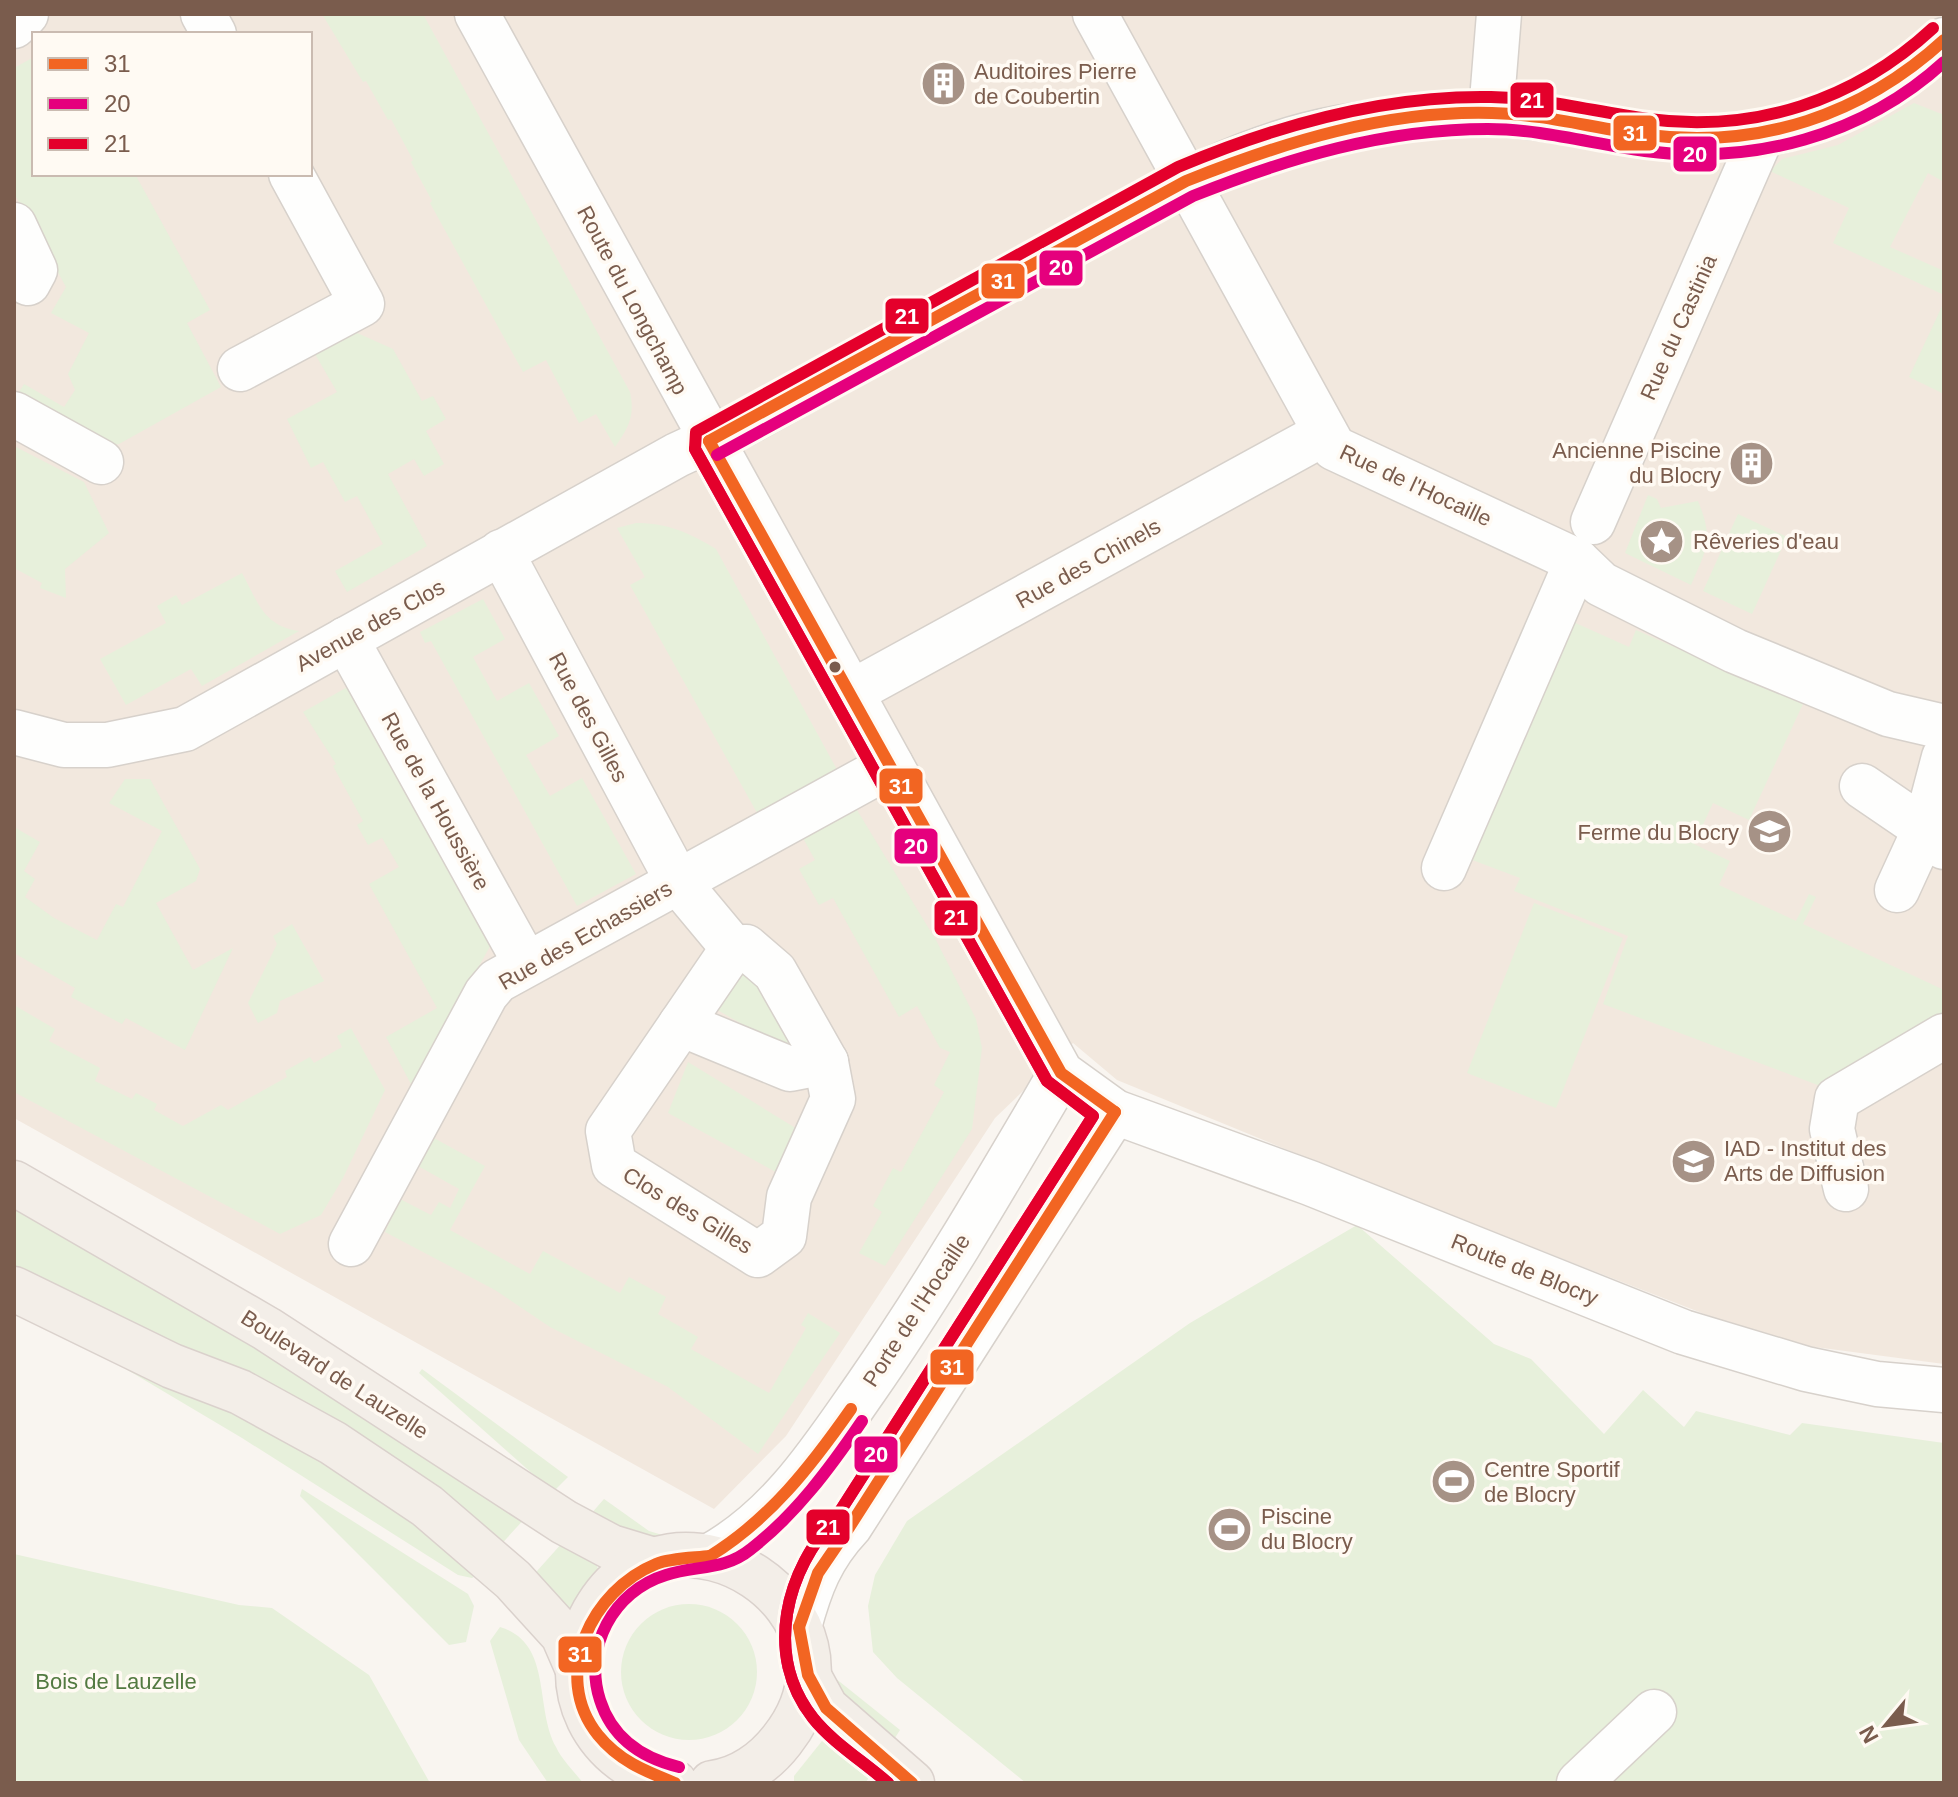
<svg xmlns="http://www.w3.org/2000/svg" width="1958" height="1797" font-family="Arial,sans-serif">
<rect width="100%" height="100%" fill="#f9f5f0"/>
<!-- residential -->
<path fill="#f2e8de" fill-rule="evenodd" d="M 14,14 L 1944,14 L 1944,1364 L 1792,1344 L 1712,1317 L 1373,1185 L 1117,1080 L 1073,1043 L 995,1118 L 786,1436 L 714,1509 L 14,1118 ZM 34,34 L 310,34 L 310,174 L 34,174 Z"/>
<!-- green -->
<g fill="#e7f0db">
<path d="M 322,14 L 423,14 L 630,392 C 635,416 629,427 615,447 L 596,414 L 579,423 L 546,360 L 523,372 L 430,203 L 432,201 L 411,162 L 413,160 L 391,119 L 388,120 L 366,81 L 363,82 Z"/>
<path d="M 34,57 L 34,174 L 135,174 L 210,310 L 187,323 L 221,387 L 119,444 L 103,447 L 17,395 L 24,384 L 64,407 L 75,390 L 68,374 L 89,333 L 51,313 L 66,287 L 14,193 L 14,68 Z"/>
<path d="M 1914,103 L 1944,115 L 1944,182 L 1928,173 L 1890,247 L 1944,271 L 1944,295 L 1833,243 L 1849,208 L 1770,171 L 1782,159 L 1838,145 Z"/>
<path d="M 1944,302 L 1944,394 L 1909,377 Z"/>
<path d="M 355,332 L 393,349 L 422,401 L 433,396 L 446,419 L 426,431 L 444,464 L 424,476 L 414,459 L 388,474 L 427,546 L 347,592 L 335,571 L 383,544 L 357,496 L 345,502 L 323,462 L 311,468 L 287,419 L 337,392 L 315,354 Z"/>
<path d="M 14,446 L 84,482 L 109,533 L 65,569 L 66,598 L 40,588 L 42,583 L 14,568 Z"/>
<path d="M 1648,495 L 1657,499 L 1661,508 L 1698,501 C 1714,540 1707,548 1691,585 L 1625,553 Z"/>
<path d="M 1738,514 L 1787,537 L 1752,614 L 1703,591 Z"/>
<path d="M 636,523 C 668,523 690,533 716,549 L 840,775 L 761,820 L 630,585 L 645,577 L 617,528 Z"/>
<path d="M 242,573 C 258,602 263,626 299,631 L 202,686 L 191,669 L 126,705 L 100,659 L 166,623 L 157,606 L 176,595 L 182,605 Z"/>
<path d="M 483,599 L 505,639 L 473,657 L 497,701 L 529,683 L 559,736 L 526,755 L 550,796 L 582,778 L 636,874 L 577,906 L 431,641 L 425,643 L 420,632 Z"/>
<path d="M 1560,616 L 1629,647 L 1636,630 L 1803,704 L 1749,820 L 1713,803 L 1694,844 L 1730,861 L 1719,885 L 1796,921 L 1809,894 L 1816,897 L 1803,924 L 1944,990 L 1944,1025 L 1831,1090 L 1603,1004 L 1628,936 L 1514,891 L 1520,878 L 1459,855 Z"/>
<path d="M 351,685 L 493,941 L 412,1086 L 386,1037 L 437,1008 L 369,884 L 399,867 L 382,838 L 368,845 L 357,825 L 363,821 L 333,766 L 336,764 L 303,712 Z"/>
<path d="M 125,779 L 150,779 L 200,869 L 196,881 L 156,903 L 193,970 L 233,948 L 185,1050 L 126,1018 L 122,1024 L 71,997 L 75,988 L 14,953 L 14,827 L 40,842 L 24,871 L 35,879 L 25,897 L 54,918 L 97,940 L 116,904 L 123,907 L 162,831 L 109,803 Z"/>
<path d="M 857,810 L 937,942 L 976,1019 L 982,1048 L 972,1129 L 885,1266 L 859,1253 L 882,1212 L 873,1206 L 893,1168 L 901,1172 L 944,1092 L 934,1085 L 950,1052 L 940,1048 L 917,1006 L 899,1017 L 833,898 L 819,905 L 799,869 L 815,860 L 803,838 Z"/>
<path d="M 1534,903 L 1623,938 L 1556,1108 L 1467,1073 Z"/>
<path d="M 292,924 L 324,981 L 280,1001 L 277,1013 L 258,1023 L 248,1003 L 277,944 L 273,936 Z"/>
<path d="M 726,970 L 759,976 L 796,1045 L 791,1052 L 714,1008 Z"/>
<path d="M 14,1005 L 55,1029 L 49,1041 L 100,1068 L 95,1081 L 132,1099 L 136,1093 L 157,1104 L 154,1110 L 183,1126 L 221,1105 L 228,1110 L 287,1077 L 285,1071 L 310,1057 L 314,1063 L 342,1047 L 337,1036 L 351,1028 L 385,1090 L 343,1178 L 321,1215 L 280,1234 L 14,1092 Z"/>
<path d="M 688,1062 L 807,1135 L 785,1177 L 668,1113 Z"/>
<path d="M 432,1137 L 485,1166 L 450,1230 L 530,1274 L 543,1251 L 620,1293 L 629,1277 L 666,1297 L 658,1314 L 698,1337 L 691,1349 L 769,1393 L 806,1328 L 801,1325 L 808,1313 L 840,1333 L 758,1454 L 668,1387 L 550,1327 L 495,1290 L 385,1232 L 400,1199 L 431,1215 L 439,1202 L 450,1208 L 459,1189 L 418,1166 Z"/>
<path d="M 14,1204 L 232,1324 L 527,1516 L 496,1550 L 14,1275 Z"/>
<path d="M 1357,1225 L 1494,1344 L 1531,1359 L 1604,1434 L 1643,1390 L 1684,1427 L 1696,1411 L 1790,1435 L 1802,1423 L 1944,1443 L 1944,1783 L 1026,1783 L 897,1678 L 873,1652 L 868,1606 L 875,1575 L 907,1521 L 1190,1323 Z"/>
<path d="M 40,1318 L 307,1446 L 481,1572 L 472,1578 L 458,1575 L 242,1438 Z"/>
<path d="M 422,1369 L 568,1477 L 553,1492 L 419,1373 Z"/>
<path d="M 302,1489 L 468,1594 L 474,1606 L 466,1642 L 449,1645 L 300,1496 Z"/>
<path d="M 604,1499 L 649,1531 L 669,1537 C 639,1541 617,1527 590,1515 Z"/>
<path d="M 563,1542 L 596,1563 L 599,1572 L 571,1611 L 529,1580 Z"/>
<path d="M 14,1554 L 239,1605 L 272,1608 L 369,1675 L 430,1783 L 14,1783 Z"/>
<circle cx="689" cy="1672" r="68"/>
<path d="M 500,1627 C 553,1643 534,1707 556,1747 C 562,1760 574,1771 583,1783 L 548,1783 L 519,1740 L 490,1641 Z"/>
<path d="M 835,1678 L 900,1730 L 889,1747 L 839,1694 Z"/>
<path d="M 822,1741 L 835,1742 L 871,1775 L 865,1783 L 794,1783 L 794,1776 Z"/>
</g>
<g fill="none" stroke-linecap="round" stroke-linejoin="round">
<defs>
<g id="minor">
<path d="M 203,14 L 214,34"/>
<path d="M 477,14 L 1061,1073 L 1115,1112 L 1310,1183 L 1683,1332 L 1806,1369 L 1877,1384 L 1944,1390"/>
<path d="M 1095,14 L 1334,448 L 1577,561 L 1601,584 L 1735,651 L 1888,714 L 1944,727"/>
<path d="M 14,26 L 26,14"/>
<path d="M 1491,113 L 1499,14"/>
<path d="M 14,225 L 35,270 L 28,283"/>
<path d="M 240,369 L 362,304 L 291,174"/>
<path d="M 14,414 L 101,462"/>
<path d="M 1593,522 L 1763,133"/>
<path d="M 501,552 L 678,882 L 733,948"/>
<path d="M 346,639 L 526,964"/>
<path d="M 850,693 L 1325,433"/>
<path d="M 14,732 L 64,745 L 107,745 L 185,729 L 677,455 L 744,424 C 845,368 946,313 1047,257 C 1139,206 1233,147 1339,128 C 1388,119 1445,111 1495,114 C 1562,117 1628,136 1696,139 C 1783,143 1884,103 1944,40"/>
<path d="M 1862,786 L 1925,829 L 1944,757"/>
<path d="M 1444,868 L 1577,561"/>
<path d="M 1897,890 L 1925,829 L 1944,847"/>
<path d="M 746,947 L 775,972 L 826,1062 L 833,1099 L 789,1197 L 784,1236 L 758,1255 L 614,1165 L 608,1131 L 733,948 Z"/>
<path d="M 681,1024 L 790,1069 L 826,1062"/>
<path d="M 1846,1189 L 1832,1129 L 1837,1099 L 1944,1036"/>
<path d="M 351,1244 L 486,994 L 497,981 L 891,765"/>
<path d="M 710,1556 C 779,1518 821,1452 865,1389 C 936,1287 998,1180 1061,1073"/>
<path d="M 799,1627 C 810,1586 821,1557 850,1526 L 1115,1112"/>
<path d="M 1579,1783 L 1654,1712"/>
</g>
<g id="major">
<path d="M 14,1183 L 267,1329 L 564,1522 L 611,1547 L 657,1561"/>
<path d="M 14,1289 L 172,1366 L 240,1392 L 333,1443 L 427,1506 L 513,1580 L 563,1635 L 576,1665"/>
<path d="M 808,1675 L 826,1708 L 912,1783"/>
<path d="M 675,1783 C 594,1766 553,1686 594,1612 C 671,1475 883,1612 782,1740 C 765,1762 740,1780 712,1783"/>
</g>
</defs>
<!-- minor casing -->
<use href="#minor" stroke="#d7d1cb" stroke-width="47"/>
<!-- major casing -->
<use href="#major" stroke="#dad1cc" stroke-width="47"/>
<!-- minor -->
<use href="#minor" stroke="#fefefd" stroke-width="44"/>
<!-- major -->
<use href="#major" stroke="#f3eee8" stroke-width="44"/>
<defs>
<g id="bus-1">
<path d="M 709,441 L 1186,181 C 1284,142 1386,110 1492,113 C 1545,114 1596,129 1648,135 C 1760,149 1862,115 1944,40"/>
<path d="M 709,441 L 1061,1073 L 1115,1112"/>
<path d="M 710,1556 C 770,1519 811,1466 851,1409"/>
<path d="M 799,1627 L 818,1573 L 850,1526 L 1115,1112"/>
<path d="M 799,1627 L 808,1675 L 826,1708 L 912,1783"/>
<path d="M 675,1783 C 645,1771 619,1761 598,1735 C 550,1675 592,1590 656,1564 C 671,1558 693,1558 710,1556"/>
</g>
<g id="bus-2">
<path d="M 695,449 L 1047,1081 L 1093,1116 L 837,1516 C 786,1570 763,1654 813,1718 C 832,1742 864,1762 888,1783"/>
<path d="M 717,455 L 1193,196 C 1288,158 1384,129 1488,129 C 1541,129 1593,144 1645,151 C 1753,165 1863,136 1944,62"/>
<path d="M 679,1767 C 642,1758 612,1738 600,1700 C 583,1648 613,1591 666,1575 C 697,1565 724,1571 751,1549 C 796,1514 830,1468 862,1421"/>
</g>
<path id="bus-3" d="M 888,1783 C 864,1762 832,1742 813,1718 C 763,1654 786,1570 837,1516 L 1093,1116 L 1047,1081 L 695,449 L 696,432 L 1178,167 C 1277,125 1383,95 1491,97 C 1544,98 1596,112 1648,119 C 1755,133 1854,101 1933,28"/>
</defs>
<!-- bus-1 casing -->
<use href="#bus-1" stroke="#fffaf3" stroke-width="18"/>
<!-- bus-2 casing -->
<use href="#bus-2" stroke="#fffaf3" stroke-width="18"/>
<!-- bus-3 casing -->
<use href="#bus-3" stroke="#fffaf3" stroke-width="18"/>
<!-- bus-1 -->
<use href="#bus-1" stroke="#f26522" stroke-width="12"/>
<!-- bus-2 -->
<use href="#bus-2" stroke="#e5007d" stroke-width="12"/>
<!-- bus-3 -->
<use href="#bus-3" stroke="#e4002b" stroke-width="12"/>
</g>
<!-- icons -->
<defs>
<symbol id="building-disc" viewBox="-11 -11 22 22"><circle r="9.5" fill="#a69286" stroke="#fffaf3"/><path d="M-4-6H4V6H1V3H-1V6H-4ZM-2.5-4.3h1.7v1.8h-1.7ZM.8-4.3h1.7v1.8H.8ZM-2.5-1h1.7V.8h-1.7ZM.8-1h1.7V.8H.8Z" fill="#fff"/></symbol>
<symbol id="sight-disc" viewBox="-11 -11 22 22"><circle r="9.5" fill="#a69286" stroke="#fffaf3"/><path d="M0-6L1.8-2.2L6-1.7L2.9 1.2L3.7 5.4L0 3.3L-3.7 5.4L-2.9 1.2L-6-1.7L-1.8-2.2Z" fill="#fff"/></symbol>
<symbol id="university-disc" viewBox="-11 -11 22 22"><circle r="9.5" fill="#a69286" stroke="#fffaf3"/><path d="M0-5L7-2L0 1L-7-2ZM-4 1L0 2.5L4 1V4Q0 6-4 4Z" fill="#fff"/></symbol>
<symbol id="school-disc" viewBox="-11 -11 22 22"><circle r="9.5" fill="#a69286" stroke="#fffaf3"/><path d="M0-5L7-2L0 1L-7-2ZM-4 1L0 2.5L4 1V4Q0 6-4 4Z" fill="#fff"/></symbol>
<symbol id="stadium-disc" viewBox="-11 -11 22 22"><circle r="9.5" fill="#a69286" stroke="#fffaf3"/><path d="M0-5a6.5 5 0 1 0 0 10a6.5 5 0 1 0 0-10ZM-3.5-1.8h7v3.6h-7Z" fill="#fff"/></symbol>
</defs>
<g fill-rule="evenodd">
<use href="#building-disc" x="918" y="58" width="51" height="51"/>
<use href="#building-disc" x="1726" y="438" width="51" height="51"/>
<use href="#sight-disc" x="1636" y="516" width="51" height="51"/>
<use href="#university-disc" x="1744" y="806" width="51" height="51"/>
<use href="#school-disc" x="1668" y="1136" width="51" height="51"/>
<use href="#stadium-disc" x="1428" y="1456" width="51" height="51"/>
<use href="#stadium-disc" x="1204" y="1504" width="51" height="51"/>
</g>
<!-- markers -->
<circle fill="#7a5c4d" stroke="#fffaf3" stroke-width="3" cx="835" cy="667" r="7"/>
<g text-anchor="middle" stroke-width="7" stroke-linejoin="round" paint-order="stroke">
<!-- poi labels -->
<g font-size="22" fill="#7a5c4d" stroke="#fffaf3" text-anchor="start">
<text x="974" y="79">Auditoires Pierre<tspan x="974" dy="25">de Coubertin</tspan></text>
<text x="1721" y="458" text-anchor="end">Ancienne Piscine<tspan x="1721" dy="25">du Blocry</tspan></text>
<text x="1693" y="549">Rêveries d'eau</text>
<text x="1739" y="840" text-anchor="end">Ferme du Blocry</text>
<text x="1724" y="1156">IAD - Institut des<tspan x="1724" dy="25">Arts de Diffusion</tspan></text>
<text x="1484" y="1477">Centre Sportif<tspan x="1484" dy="25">de Blocry</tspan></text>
<text x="1261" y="1524">Piscine<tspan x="1261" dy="25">du Blocry</tspan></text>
</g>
<!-- street labels -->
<g font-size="22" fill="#7a5c4d" stroke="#fffaf3">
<text transform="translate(633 300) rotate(62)" y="8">Route du Longchamp</text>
<text transform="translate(1678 327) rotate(-66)" y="8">Rue du Castinia</text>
<text transform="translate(1416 485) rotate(25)" y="8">Rue de l'Hocaille</text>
<text transform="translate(1088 563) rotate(-29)" y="8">Rue des Chinels</text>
<text transform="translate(370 625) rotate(-29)" y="8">Avenue des Clos</text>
<text transform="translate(589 717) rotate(62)" y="8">Rue des Gilles</text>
<text transform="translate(436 801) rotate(61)" y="8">Rue de la Houssière</text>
<text transform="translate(585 935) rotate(-30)" y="8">Rue des Echassiers</text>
<text transform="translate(688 1210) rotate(31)" y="8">Clos des Gilles</text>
<text transform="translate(1525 1269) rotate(22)" y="8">Route de Blocry</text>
<text transform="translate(916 1310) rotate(-57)" y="8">Porte de l'Hocaille</text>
<text transform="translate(335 1374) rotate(33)" y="8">Boulevard de Lauzelle</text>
</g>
<!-- park labels -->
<g font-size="22" fill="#537a41" stroke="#fffaf3">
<text x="116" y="1689">Bois de Lauzelle</text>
</g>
</g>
<g stroke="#fffaf3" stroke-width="3">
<rect x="1509" y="81" width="46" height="38" rx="8" fill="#e4002b"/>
<rect x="1612" y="114" width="46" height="38" rx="8" fill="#f26522"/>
<rect x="1672" y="135" width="46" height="38" rx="8" fill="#e5007d"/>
<rect x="1038" y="249" width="46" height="38" rx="8" fill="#e5007d"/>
<rect x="980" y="262" width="46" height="38" rx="8" fill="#f26522"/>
<rect x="884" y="297" width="46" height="38" rx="8" fill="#e4002b"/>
<rect x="878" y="767" width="46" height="38" rx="8" fill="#f26522"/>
<rect x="893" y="827" width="46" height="38" rx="8" fill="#e5007d"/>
<rect x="933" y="899" width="46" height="38" rx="8" fill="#e4002b"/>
<rect x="929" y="1348" width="46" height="38" rx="8" fill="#f26522"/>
<rect x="853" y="1435" width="46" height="39" rx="8" fill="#e5007d"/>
<rect x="805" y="1508" width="46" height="38" rx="8" fill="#e4002b"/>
<rect x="557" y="1635" width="46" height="39" rx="8" fill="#f26522"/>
</g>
<g font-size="22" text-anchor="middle" font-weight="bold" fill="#fff">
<text x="1532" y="108">21</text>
<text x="1635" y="141">31</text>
<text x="1695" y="162">20</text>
<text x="1061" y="275">20</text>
<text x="1003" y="289">31</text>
<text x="907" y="324">21</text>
<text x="901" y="794">31</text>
<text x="916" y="854">20</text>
<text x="956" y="925">21</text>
<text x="952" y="1375">31</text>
<text x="876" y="1462">20</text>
<text x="828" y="1535">21</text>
<text x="580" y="1662">31</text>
</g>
<!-- border -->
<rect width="1958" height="1797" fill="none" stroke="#7a5c4d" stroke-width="32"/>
<!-- legend -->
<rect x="32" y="32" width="280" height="144" fill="#fffaf3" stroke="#cabbb1" stroke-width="2"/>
<rect x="48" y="58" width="40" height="12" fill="#f26522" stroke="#cabbb1" stroke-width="2"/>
<text x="104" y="72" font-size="24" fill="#7a5c4d">31</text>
<rect x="48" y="98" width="40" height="12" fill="#e5007d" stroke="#cabbb1" stroke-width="2"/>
<text x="104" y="112" font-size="24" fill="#7a5c4d">20</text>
<rect x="48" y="138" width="40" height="12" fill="#e4002b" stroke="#cabbb1" stroke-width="2"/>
<text x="104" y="152" font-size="24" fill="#7a5c4d">21</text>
<!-- north arrow -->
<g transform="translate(1886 1725) rotate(241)" stroke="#fffaf3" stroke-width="6" paint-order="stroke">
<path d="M0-6L14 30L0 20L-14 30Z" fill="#7a5c4d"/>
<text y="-12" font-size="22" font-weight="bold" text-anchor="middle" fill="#7a5c4d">N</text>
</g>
</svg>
